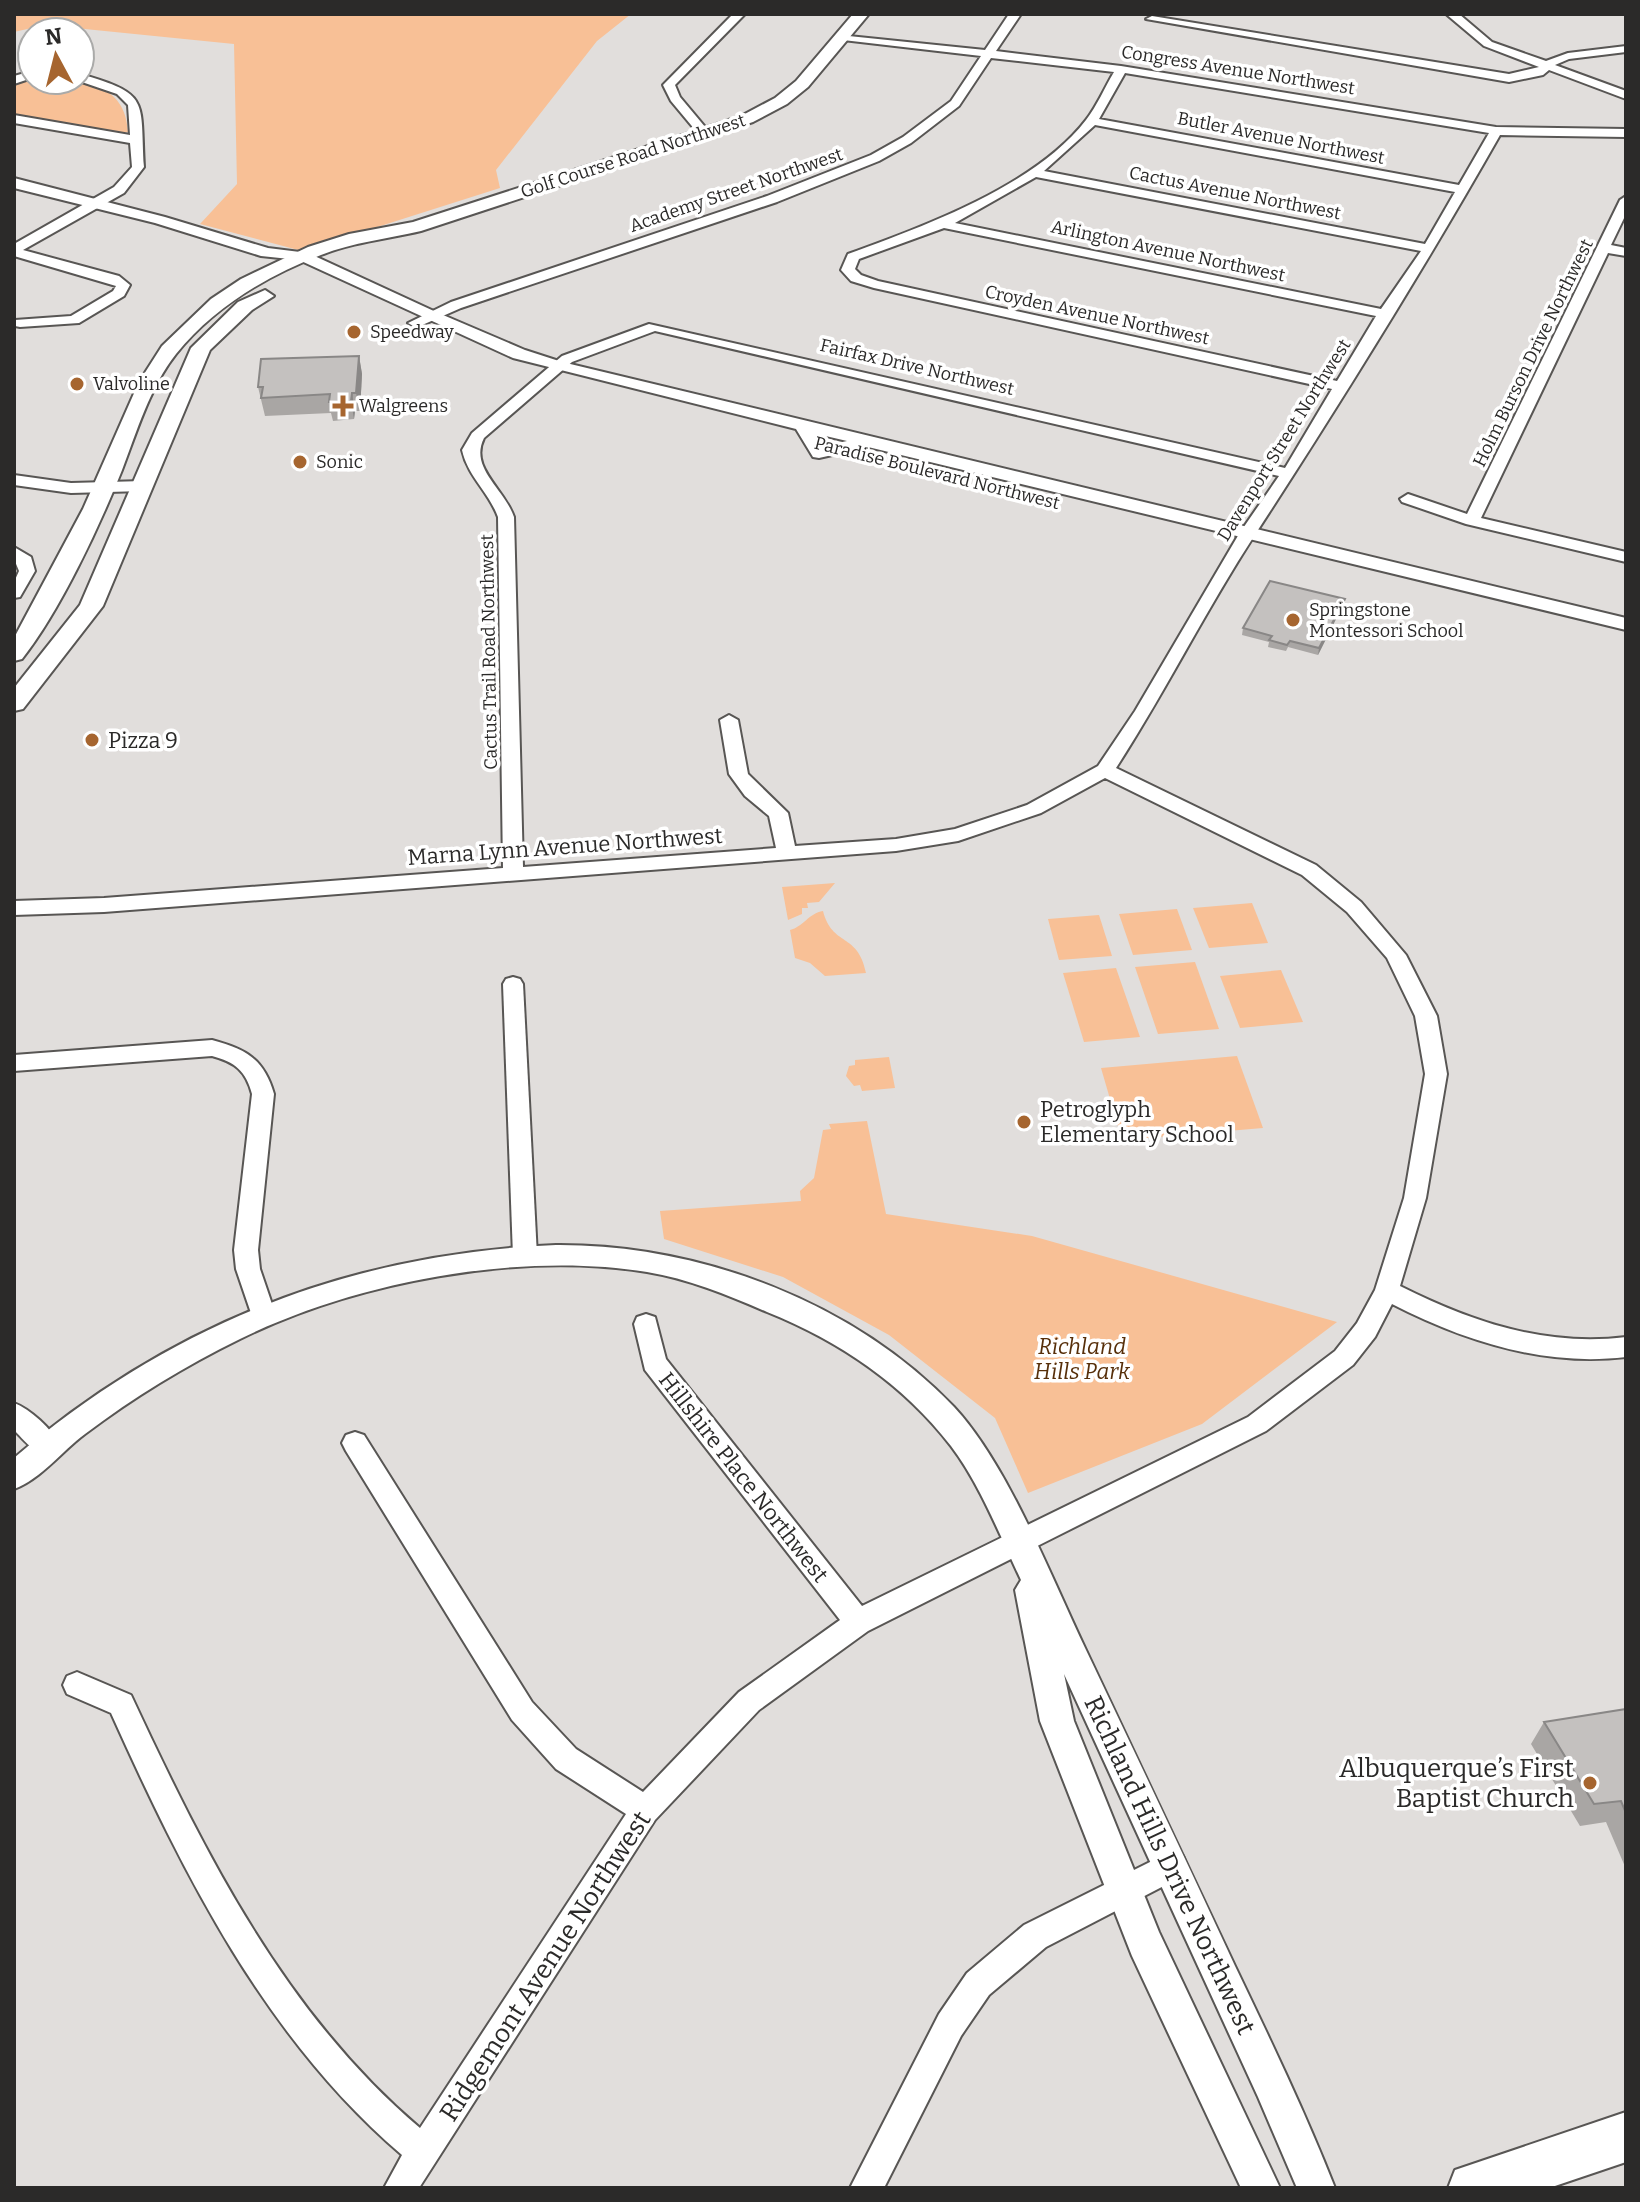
<svg xmlns="http://www.w3.org/2000/svg" width="1640" height="2202" font-family="Bitter,serif">
<rect width="100%" height="100%" fill="#e1dedc"/>
<!-- green -->
<g fill="#f8c096">
<path d="M 14,14 L 631,14 L 597,41 L 496,170 L 500,188 L 302,251 L 200,224 L 237,184 L 234,44 L 45,25 L 14,32 Z"/>
<path d="M 32,77 L 32,80 C 75,80 125,78 128,132 L 119,134 L 14,114 L 14,85 Z"/>
<path d="M 835,883 L 819,902 L 807,903 L 808,908 L 802,908 L 802,914 L 788,920 L 782,887 Z"/>
<path d="M 1252,903 L 1268,943 L 1209,948 L 1193,908 Z"/>
<path d="M 1177,909 L 1192,950 L 1133,955 L 1119,914 Z"/>
<path d="M 823,911 C 832,947 858,932 866,973 L 825,976 L 810,963 L 795,958 L 790,930 C 803,927 809,913 823,911 Z"/>
<path d="M 1099,915 L 1112,956 L 1059,960 L 1048,919 Z"/>
<path d="M 1195,962 L 1219,1029 L 1158,1034 L 1135,967 Z"/>
<path d="M 1116,968 L 1140,1037 L 1084,1042 L 1063,973 Z"/>
<path d="M 1281,970 L 1303,1022 L 1240,1028 L 1220,976 Z"/>
<path d="M 1237,1056 L 1263,1128 L 1122,1140 L 1101,1068 Z"/>
<path d="M 889,1057 L 895,1088 L 862,1091 L 860,1085 L 854,1086 L 846,1076 L 849,1066 L 855,1065 L 855,1060 Z"/>
<path d="M 867,1121 L 886,1214 L 1032,1236 L 1337,1322 L 1202,1424 L 1028,1493 L 995,1418 L 889,1335 L 783,1277 L 664,1239 L 660,1211 L 801,1201 L 800,1191 L 814,1178 L 823,1130 L 831,1129 L 829,1124 Z"/>
</g>
<g fill="none" stroke-linecap="round" stroke-linejoin="round">
<defs>
<g id="minor">
<path d="M 733,14 L 745,14 L 675,85 L 680,97 L 711,134 L 705,138 L 701,137 L 671,101 L 663,85 Z"/>
<path d="M 1009,14 L 1021,14 L 996,51 L 1121,66 L 1496,127 L 1626,129 L 1626,137 L 1500,135 C 1424,269 1341,402 1256,533 C 1206,609 1166,691 1116,768 L 1316,865 L 1361,902 L 1406,955 L 1437,1016 L 1447,1074 L 1426,1198 L 1400,1286 C 1472,1322 1545,1347 1626,1337 L 1626,1357 C 1544,1367 1464,1341 1392,1304 L 1375,1337 L 1353,1365 L 1266,1431 L 868,1631 L 759,1710 L 655,1820 L 419,2188 L 384,2188 L 402,2155 C 265,2038 184,1875 111,1713 L 67,1694 L 63,1685 L 67,1676 L 77,1672 L 131,1695 C 204,1852 285,2014 420,2128 L 626,1814 L 556,1769 L 512,1720 L 346,1451 L 342,1443 L 346,1435 L 355,1432 L 364,1435 L 532,1702 L 576,1749 L 643,1792 L 739,1692 L 840,1620 L 645,1370 L 634,1324 L 637,1317 L 646,1314 L 655,1317 L 666,1359 L 862,1606 L 1248,1417 L 1335,1351 L 1357,1323 L 1375,1290 L 1404,1198 L 1425,1074 L 1415,1016 L 1387,958 L 1347,912 L 1302,875 L 1105,778 L 1041,813 L 958,841 L 896,851 L 104,912 L 14,915 L 14,901 L 104,898 L 503,868 L 498,517 C 489,492 468,477 462,450 L 472,433 L 562,356 L 649,324 L 1285,468 L 1332,389 L 874,288 L 851,281 L 841,270 L 848,254 C 925,226 1035,186 1086,120 C 1097,106 1105,87 1114,72 L 991,58 L 959,106 L 911,143 L 879,161 L 777,202 L 461,308 L 420,326 L 415,327 L 408,323 L 451,302 L 767,196 L 871,155 L 903,137 L 951,101 L 981,56 L 843,40 L 839,39 L 839,35 L 985,50 ZM 1125,73 L 1489,133 L 1459,185 L 1099,119 ZM 1095,125 L 1455,192 L 1425,244 L 1044,171 ZM 1036,177 L 1421,251 L 1381,309 L 955,223 ZM 944,228 L 1376,316 L 1337,381 L 878,281 L 861,275 L 855,269 L 859,259 ZM 655,331 L 1279,476 L 1239,534 L 1135,711 L 1098,766 L 1027,805 L 955,829 L 896,839 L 795,846 L 788,813 L 748,774 L 738,720 L 729,715 L 720,720 L 729,774 L 745,796 L 769,816 L 776,848 L 523,867 L 514,517 C 504,488 469,468 484,438 L 572,362 Z"/>
<path d="M 1446,14 L 1459,14 L 1492,42 L 1546,61 L 1568,53 L 1626,46 L 1626,52 L 1569,59 L 1555,65 L 1626,91 L 1626,99 L 1549,70 L 1543,75 L 1509,82 L 1146,19 L 1152,16 L 1509,74 L 1539,67 L 1484,46 Z"/>
<path d="M 32,71 L 32,78 L 14,84 L 14,76 Z"/>
<path d="M 80,74 C 151,94 140,100 144,167 L 124,193 L 23,250 L 119,276 L 130,285 L 124,296 L 79,323 L 20,327 L 15,326 L 15,320 L 71,316 L 113,291 L 116,286 L 14,256 L 14,244 L 114,187 L 132,167 L 130,143 L 14,123 L 14,115 L 130,135 L 128,105 L 117,94 L 76,80 L 80,80 Z"/>
<path d="M 1626,196 L 1626,214 L 1611,245 L 1626,248 L 1626,256 L 1608,253 L 1481,518 L 1626,552 L 1626,562 L 1466,524 L 1402,502 L 1400,499 L 1408,494 L 1467,514 L 1620,200 Z"/>
<path d="M 14,475 L 71,483 L 144,481 L 152,486 L 144,491 L 71,493 L 14,485 Z"/>
<path d="M 14,547 L 31,557 L 35,571 L 20,597 L 14,598 L 14,582 L 19,571 L 14,559 Z"/>
<path d="M 513,977 L 520,979 L 523,984 L 537,1256 L 533,1263 L 525,1265 L 517,1263 L 513,1256 L 503,984 L 506,979 Z"/>
<path d="M 212,1040 C 246,1049 264,1059 274,1094 L 258,1250 L 260,1269 L 275,1313 L 272,1320 L 263,1323 L 254,1320 L 251,1313 L 236,1269 L 234,1250 L 252,1094 C 246,1071 235,1062 212,1056 L 14,1071 L 14,1055 Z"/>
<path d="M 14,1403 C 30,1409 52,1429 60,1445 L 56,1453 C 38,1459 26,1442 14,1430 Z"/>
<path d="M 1172,1851 L 1183,1856 L 1187,1866 L 1183,1876 L 1046,1947 L 989,1995 L 961,2036 L 884,2188 L 850,2188 L 939,2014 L 967,1973 L 1024,1925 Z"/>
</g>
<g id="tertiary">
<path d="M 14,178 L 165,217 L 268,248 L 308,253 L 436,312 L 525,350 L 562,362 L 1626,618 L 1626,630 L 868,447 L 819,458 L 813,457 L 796,429 L 513,358 L 299,260 L 261,256 L 155,223 L 14,188 ZM 817,434 L 847,441 L 824,446 Z"/>
<path d="M 556,1245 C 700,1244 854,1302 954,1407 C 1008,1465 1051,1577 1086,1650 C 1136,1755 1186,1860 1235,1966 C 1270,2039 1305,2112 1335,2188 L 1297,2188 L 1258,2097 L 1064,1674 L 1074,1721 L 1159,1932 L 1280,2188 L 1241,2188 L 1132,1956 L 1040,1721 L 1015,1590 L 1021,1580 C 1000,1536 980,1484 951,1446 C 902,1383 839,1341 767,1312 C 728,1295 689,1279 647,1272 C 520,1251 355,1282 240,1339 C 185,1366 134,1397 85,1434 C 62,1451 41,1479 14,1489 L 14,1458 C 169,1325 351,1253 556,1245 Z"/>
</g>
<g id="secondary">
<path d="M 853,14 L 869,14 L 808,87 L 787,104 L 753,122 L 421,231 C 387,239 354,242 321,255 C 266,276 213,308 176,354 C 150,387 137,431 122,470 C 99,527 60,611 22,659 L 14,661 L 14,638 L 83,509 L 139,382 L 162,346 L 211,299 L 241,279 L 308,247 L 349,234 L 413,222 L 741,116 L 775,98 L 796,81 Z"/>
<path d="M 265,290 L 274,296 L 252,310 L 210,350 L 103,606 L 23,709 L 14,711 L 14,688 L 80,605 L 191,348 L 238,302 Z"/>
</g>
<path id="primary" d="M 1626,2112 L 1626,2162 L 1549,2188 L 1448,2188 L 1455,2170 Z"/>
</defs>
<!-- minor casing -->
<use href="#minor" stroke="#585654" stroke-width="4"/>
<!-- tertiary casing -->
<use href="#tertiary" stroke="#585654" stroke-width="4"/>
<!-- secondary casing -->
<use href="#secondary" stroke="#585654" stroke-width="4"/>
<!-- primary casing -->
<use href="#primary" stroke="#585654" stroke-width="4"/>
<!-- minor -->
<use href="#minor" fill="#fff" fill-rule="evenodd"/>
<!-- tertiary -->
<use href="#tertiary" fill="#fff" fill-rule="evenodd"/>
<!-- secondary -->
<use href="#secondary" fill="#fff" fill-rule="evenodd"/>
<!-- primary -->
<use href="#primary" fill="#fff" fill-rule="evenodd"/>
</g>
<!-- wall -->
<g fill="#a9a6a4">
<path d="M 359,356 L 362,374 L 360,411 L 355,411 L 354,419 L 333,421 L 331,413 L 265,416 L 258,387 Z"/>
<path d="M 1343,605 L 1318,655 L 1288,647 L 1286,651 L 1268,647 L 1269,642 L 1242,635 L 1243,628 Z"/>
<path d="M 1626,1709 L 1626,1869 L 1606,1822 L 1580,1826 L 1531,1744 L 1544,1722 Z"/>
</g>
<!-- shaded-wall -->
<g fill="#898786">
<path d="M 359,356 L 362,374 L 360,411 L 356,393 Z"/>
<path d="M 352,393 L 355,411 L 354,419 L 351,401 Z"/>
<path d="M 1345,599 L 1343,605 L 1318,655 L 1319,648 Z"/>
</g>
<!-- building -->
<g fill="#c4c1bf" stroke="#898786" stroke-width="2">
<path d="M 359,356 L 356,393 L 352,393 L 351,401 L 329,402 L 330,394 L 261,398 L 263,387 L 258,387 L 261,359 Z"/>
<path d="M 1270,581 L 1345,599 L 1319,648 L 1290,641 L 1287,645 L 1269,640 L 1272,636 L 1243,628 Z"/>
<path d="M 1626,1709 L 1626,1813 L 1621,1801 L 1594,1804 L 1544,1722 Z"/>
</g>
<!-- markers -->
<g fill="#a6652f" stroke="#fff" stroke-width="3">
<circle cx="354" cy="332" r="8"/>
<circle cx="77" cy="384" r="8"/>
<path d="M339 394h8v8h8v8h-8v8h-8v-8h-8v-8h8z"/>
<circle cx="300" cy="462" r="8"/>
<circle cx="1293" cy="620" r="8"/>
<circle cx="92" cy="740" r="8"/>
<circle cx="1024" cy="1122" r="8"/>
<circle cx="1590" cy="1783" r="8"/>
</g>
<g text-anchor="middle" stroke-width="7" stroke-linejoin="round" paint-order="stroke">
<!-- far-street labels -->
<g font-size="18" fill="#2b2a29" stroke="#fff">
<text transform="translate(1238 70) rotate(9)" y="6">Congress Avenue Northwest</text>
<text transform="translate(1281 138) rotate(11)" y="6">Butler Avenue Northwest</text>
<text transform="translate(633 156) rotate(-18)" y="6">Golf Course Road Northwest</text>
<text transform="translate(736 190) rotate(-19)" y="6">Academy Street Northwest</text>
<text transform="translate(1235 193) rotate(11)" y="6">Cactus Avenue Northwest</text>
<text transform="translate(1168 251) rotate(12)" y="6">Arlington Avenue Northwest</text>
<text transform="translate(1097 315) rotate(12)" y="6">Croyden Avenue Northwest</text>
<text transform="translate(1533 353) rotate(-64)" y="6">Holm Burson Drive Northwest</text>
<text transform="translate(917 367) rotate(13)" y="6">Fairfax Drive Northwest</text>
<text transform="translate(1284 440) rotate(-58)" y="6">Davenport Street Northwest</text>
<text transform="translate(937 473) rotate(14)" y="6">Paradise Boulevard Northwest</text>
<text transform="translate(489 652) rotate(-91)" y="6">Cactus Trail Road Northwest</text>
</g>
<!-- far-poi labels -->
<g font-size="18" fill="#2b2a29" stroke="#fff" text-anchor="start">
<text x="370" y="338">Speedway</text>
<text x="93" y="390">Valvoline</text>
<text x="359" y="412">Walgreens</text>
<text x="316" y="468">Sonic</text>
<text x="1309" y="616">Springstone<tspan x="1309" dy="21">Montessori School</tspan></text>
</g>
<!-- poi labels -->
<g font-size="22" fill="#2b2a29" stroke="#fff" text-anchor="start">
<text x="108" y="748">Pizza 9</text>
<text x="1040" y="1117">Petroglyph<tspan x="1040" dy="25">Elementary School</tspan></text>
</g>
<!-- street labels -->
<g font-size="22" fill="#2b2a29" stroke="#fff">
<text transform="translate(565 846) rotate(-4)" y="8">Marna Lynn Avenue Northwest</text>
<text transform="translate(744 1477) rotate(52)" y="8">Hillshire Place Northwest</text>
</g>
<!-- park labels -->
<g font-size="22" font-style="italic" fill="#572f0a" stroke="#fff">
<text x="1082" y="1354">Richland<tspan x="1082" dy="25">Hills Park</tspan></text>
</g>
<!-- near-poi labels -->
<g font-size="26" fill="#2b2a29" stroke="#fff" text-anchor="end">
<text x="1574" y="1777">Albuquerque’s First<tspan x="1574" dy="30">Baptist Church</tspan></text>
</g>
<!-- near-street labels -->
<g font-size="26" fill="#2b2a29" stroke="#fff">
<text transform="translate(1170 1865) rotate(65)" y="9">Richland Hills Drive Northwest</text>
<text transform="translate(545 1966) rotate(-57)" y="9">Ridgemont Avenue Northwest</text>
</g>
</g>
<!-- border -->
<rect width="1640" height="2202" fill="none" stroke="#2b2a29" stroke-width="32"/>
<!-- north arrow -->
<g transform="translate(56 56) rotate(353)"><circle r="38" fill="#ffffff" stroke="#aaaaa9" stroke-width="2"/>
<path d="M0-6L14 30L0 20L-14 30Z" fill="#a6652f"/>
<text y="-12" font-size="22" font-weight="bold" text-anchor="middle" fill="#2b2a29">N</text>
</g>
</svg>
